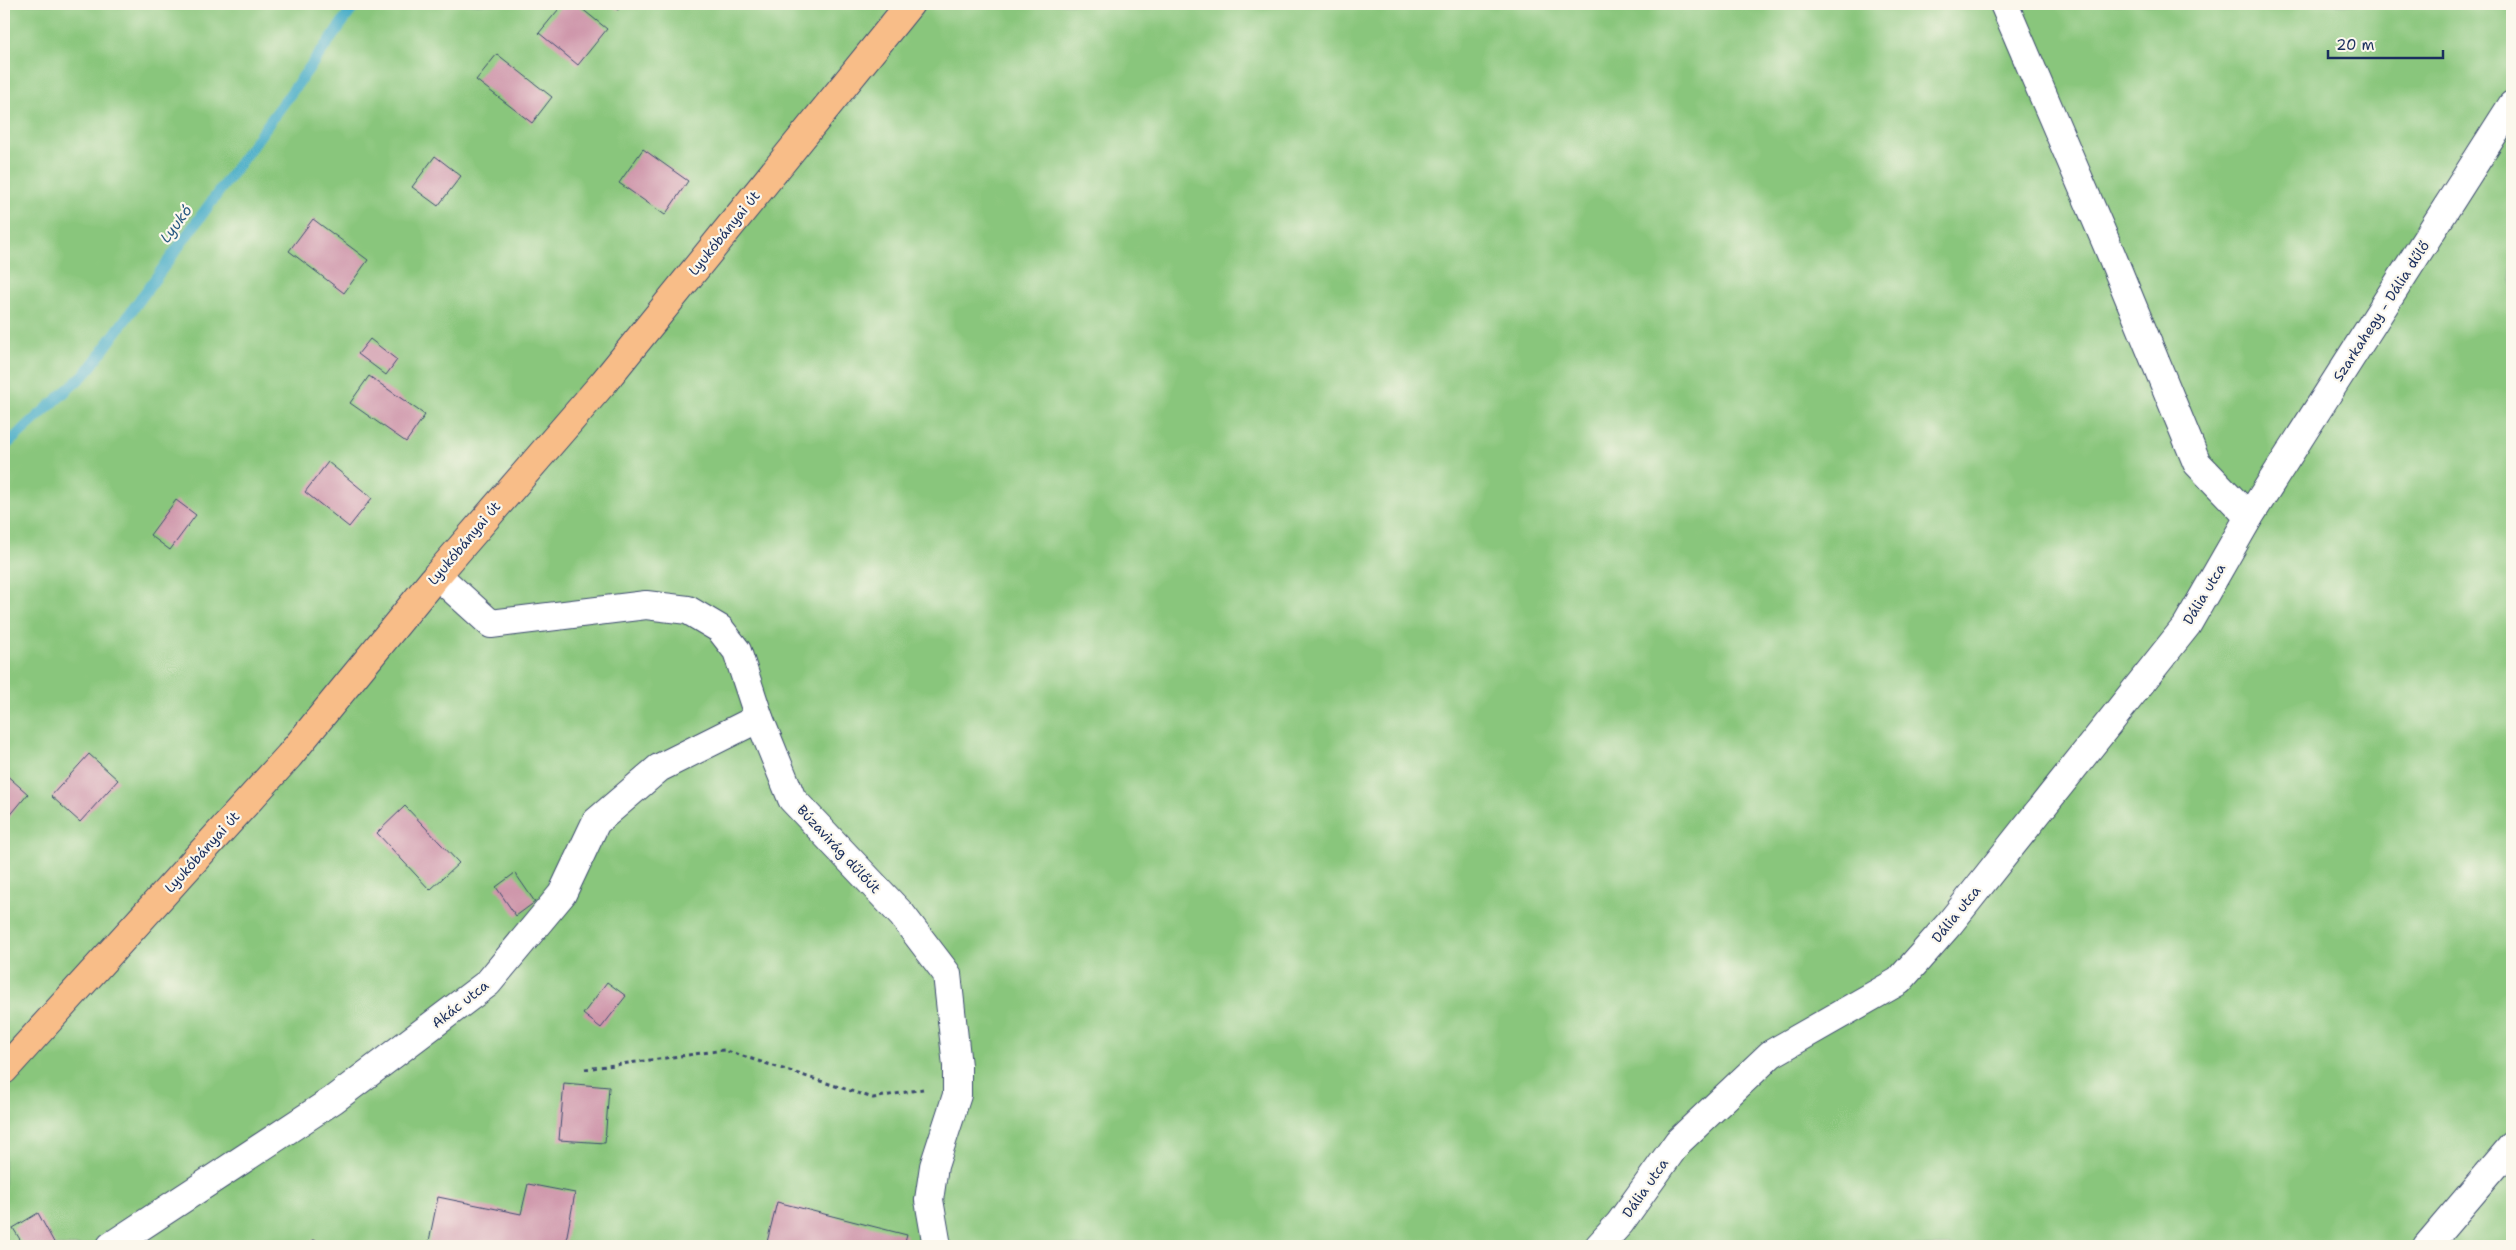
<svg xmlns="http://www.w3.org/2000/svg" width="2516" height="1250" font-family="'Shantell Sans',sans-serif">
<rect width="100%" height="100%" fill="#fbf7ec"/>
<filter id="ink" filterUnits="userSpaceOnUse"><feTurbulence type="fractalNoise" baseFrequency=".02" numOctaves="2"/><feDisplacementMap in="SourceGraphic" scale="10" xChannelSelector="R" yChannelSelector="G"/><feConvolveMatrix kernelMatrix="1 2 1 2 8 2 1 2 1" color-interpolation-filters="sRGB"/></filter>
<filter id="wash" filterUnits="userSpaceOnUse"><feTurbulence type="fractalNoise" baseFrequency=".0096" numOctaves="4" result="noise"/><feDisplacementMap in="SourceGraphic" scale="20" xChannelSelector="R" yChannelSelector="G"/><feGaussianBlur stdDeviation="1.12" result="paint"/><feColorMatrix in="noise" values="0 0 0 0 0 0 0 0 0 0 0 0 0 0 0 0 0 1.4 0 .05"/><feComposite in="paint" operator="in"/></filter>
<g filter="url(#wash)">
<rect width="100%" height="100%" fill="#f3e2c6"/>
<!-- green -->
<rect fill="#89c67c" stroke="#527a6d" x="4" y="4" width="2508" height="1242"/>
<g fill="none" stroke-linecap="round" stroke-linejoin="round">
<!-- stream -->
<path stroke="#48adc7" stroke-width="11" d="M 4,447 L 87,372 L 356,4"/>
</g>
<g id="blocks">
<!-- building -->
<g fill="#cf97ab">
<path d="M 563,4 L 576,4 L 607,29 L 578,65 L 539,33 Z"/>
<path d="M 609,4 L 622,4 L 618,10 Z"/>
<path d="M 497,54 L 552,97 L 532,123 L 476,80 Z"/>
<path d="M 643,149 L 688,181 L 665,215 L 619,183 Z"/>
<path d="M 435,156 L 461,176 L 438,206 L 412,187 Z"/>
<path d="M 313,219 L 368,260 L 344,293 L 289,251 Z"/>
<path d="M 370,339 L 397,360 L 386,375 L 358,354 Z"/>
<path d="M 369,376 L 425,415 L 406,442 L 350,403 Z"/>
<path d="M 328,462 L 372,498 L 349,527 L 305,492 Z"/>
<path d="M 176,500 L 196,515 L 170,550 L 150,535 Z"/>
<path d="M 89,754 L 118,780 L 80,822 L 51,796 Z"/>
<path d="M 4,773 L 28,794 L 8,818 L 4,814 Z"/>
<path d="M 405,806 L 459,863 L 430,890 L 377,833 Z"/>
<path d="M 515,873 L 535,902 L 516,916 L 496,887 Z"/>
<path d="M 607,982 L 626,996 L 601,1028 L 583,1014 Z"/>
<path d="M 564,1083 L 609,1087 L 605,1143 L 559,1140 Z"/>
<path d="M 528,1184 L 575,1193 L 565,1246 L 428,1246 L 438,1197 L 521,1214 Z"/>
<path d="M 777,1202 L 907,1235 L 904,1246 L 766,1246 Z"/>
<path d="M 38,1213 L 56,1246 L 24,1246 L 13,1228 Z"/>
<path d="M 312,1240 L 343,1245 L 343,1246 L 311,1246 Z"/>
</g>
</g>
</g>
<g filter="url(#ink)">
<use href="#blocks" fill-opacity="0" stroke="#3b4a6e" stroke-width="1"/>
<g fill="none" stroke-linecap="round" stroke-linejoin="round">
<defs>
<g id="minor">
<path d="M 2004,4 L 2111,254 L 2197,463 L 2249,517"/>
<path d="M 437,575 L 491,624 L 646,605 L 688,610 L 720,629 L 737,651 L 759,718 L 792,799 L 902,915 L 947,974 L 957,1066 L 957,1095 L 934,1166 L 929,1200 L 937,1246"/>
<path d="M 111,1246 L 333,1100 L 488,983 L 562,894 L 596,822 L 659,768 L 759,718"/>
<path d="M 1599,1246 L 1620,1223 L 1678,1142 L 1771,1054 L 1899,981 L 1950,923 L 2187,625 L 2249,517 L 2512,105"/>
<path d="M 2427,1246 L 2512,1146"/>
</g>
<path id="major" d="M 4,1070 L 289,756 L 437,575 L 604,382 L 910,4"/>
</defs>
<!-- minor casing -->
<use href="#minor" stroke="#3b4a6e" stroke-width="30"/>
<!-- major casing -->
<use href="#major" stroke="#3b4a6e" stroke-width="30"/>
<!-- path -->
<path stroke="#3b4a6e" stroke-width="3" stroke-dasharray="4 4" stroke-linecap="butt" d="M 585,1069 L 724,1050 L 873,1098 L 923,1089"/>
<!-- minor -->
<use href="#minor" stroke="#fff" stroke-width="28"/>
<!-- major -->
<use href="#major" stroke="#f8bd88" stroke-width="28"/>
</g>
</g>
<g text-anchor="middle" stroke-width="4.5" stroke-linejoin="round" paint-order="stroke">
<!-- street labels -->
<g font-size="14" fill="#1b2f5e" stroke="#fbf7ec">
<text transform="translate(724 233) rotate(-51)" y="5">Lyukóbányai út</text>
<text transform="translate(2381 311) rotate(-57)" y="5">Szarkahegy - Dália dűlő</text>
<text transform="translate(464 543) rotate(-50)" y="5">Lyukóbányai út</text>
<text transform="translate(2204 594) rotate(-59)" y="5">Dália utca</text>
<text transform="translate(839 849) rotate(47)" y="5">Búzavirág dűlőút</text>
<text transform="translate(202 852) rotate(-48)" y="5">Lyukóbányai út</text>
<text transform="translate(1956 914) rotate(-51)" y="5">Dália utca</text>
<text transform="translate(460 1004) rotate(-38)" y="5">Akác utca</text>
<text transform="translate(1645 1188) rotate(-55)" y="5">Dália utca</text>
</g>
<!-- water labels -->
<g font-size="15" font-style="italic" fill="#2b5b83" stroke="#fbf7ec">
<text transform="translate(176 224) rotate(-54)" y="5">Lyukó</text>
</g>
</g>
<!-- margin -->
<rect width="2516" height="1250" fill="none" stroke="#fbf7ec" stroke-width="20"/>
<!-- scale -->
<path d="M2328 50v8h115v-8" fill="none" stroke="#1b2f5e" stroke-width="2.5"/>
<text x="2336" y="50" font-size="15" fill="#1b2f5e" stroke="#fbf7ec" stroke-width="4" paint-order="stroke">20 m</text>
</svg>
